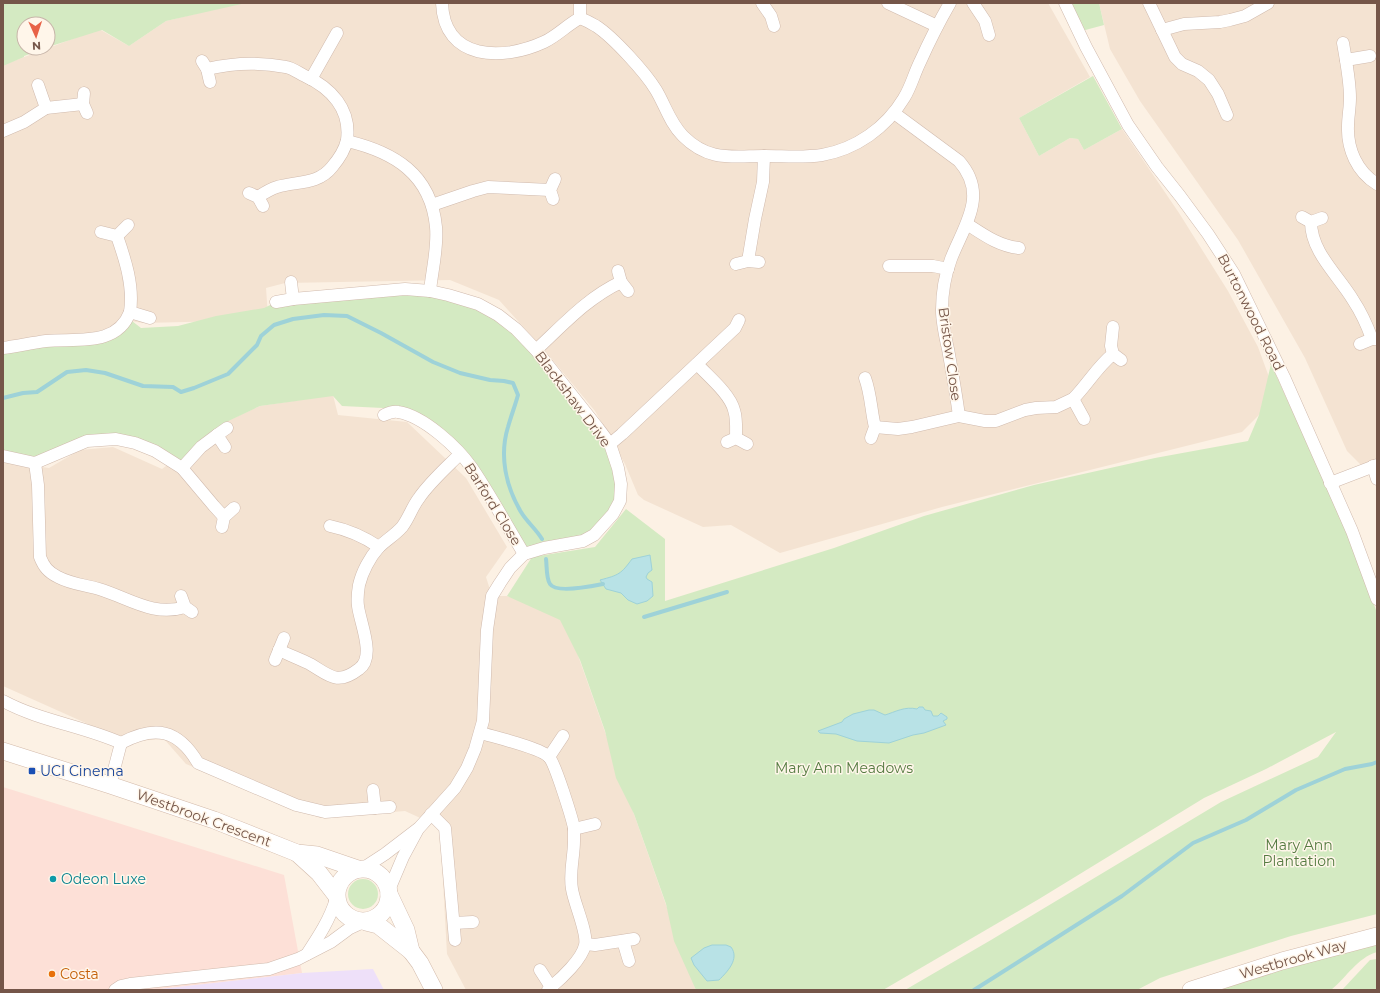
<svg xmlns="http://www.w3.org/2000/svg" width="1380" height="993" font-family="Montserrat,sans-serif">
<rect width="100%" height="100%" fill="#fcf1e4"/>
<!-- residential -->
<g fill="#f4e3d2">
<path d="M 254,3 L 1048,3 L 1090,77 L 1019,118 L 1039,156 L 1070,138 L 1078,139 L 1084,150 L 1122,129 L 1179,213 L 1228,291 L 1258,347 L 1269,377 L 1263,411 L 1242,432 L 942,507 L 780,553 L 731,525 L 703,527 L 644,500 L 638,495 L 625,464 L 595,411 L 546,352 L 499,300 L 450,280 L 285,283 L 266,288 L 268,317 L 229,321 L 142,323 L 132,321 L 71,339 L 3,342 L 3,65 L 99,29 L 129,46 L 166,21 L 236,4 Z"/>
<path d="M 1099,3 L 1377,3 L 1377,484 L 1376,480 L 1347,451 L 1305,358 L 1238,240 L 1140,101 L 1110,49 Z"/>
<path d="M 333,395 L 338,415 L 407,422 L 466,478 L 507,547 L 486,577 L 492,596 L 507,596 L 562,610 L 696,990 L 466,990 L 447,954 L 440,827 L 405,811 L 320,818 L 186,764 L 164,739 L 137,741 L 99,729 L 3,686 L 3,462 L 49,468 L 80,450 L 113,447 L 162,469 L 223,423 L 260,406 Z"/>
</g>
<!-- commercial -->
<path fill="#fde0d7" d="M 3,787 L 284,875 L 302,973 L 151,990 L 3,990 Z"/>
<!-- education -->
<path fill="#eee0f9" d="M 373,969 L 384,990 L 151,990 L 302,973 Z"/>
<!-- green -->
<g fill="#d4eac2">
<path d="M 3,3 L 246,3 L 166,21 L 129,46 L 102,30 L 48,47 L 48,24 L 24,24 L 24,48 L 46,48 L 24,56 L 24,57 L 3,66 Z"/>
<path d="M 1063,3 L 1099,3 L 1104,25 L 1078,32 Z"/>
<path d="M 1093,76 L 1122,129 L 1084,150 L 1078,139 L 1070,138 L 1039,156 L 1019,118 Z"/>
<path d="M 405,289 L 478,304 L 536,350 L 610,444 L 621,484 L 613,514 L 594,535 L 524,554 L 504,527 L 457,458 L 417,419 L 383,408 L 342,406 L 333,396 L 260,406 L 222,424 L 182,468 L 116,439 L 35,463 L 3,457 L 3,348 L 87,344 L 132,321 L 141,328 L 178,326 L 216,316 L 264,308 L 287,297 Z"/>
<path d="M 1271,364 C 1308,447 1348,527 1377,613 L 1377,914 L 1291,936 L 1160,978 L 1137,990 L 905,990 L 991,940 L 1221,802 L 1318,757 L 1336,732 L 1266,769 L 1204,798 L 1039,899 L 883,990 L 696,990 L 674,941 L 666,904 L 634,814 L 616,778 L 605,731 L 580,660 L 560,620 L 507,596 L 532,557 L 595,547 L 626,509 L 665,539 L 665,601 L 834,548 L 924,516 L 1034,485 L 1155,458 L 1248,441 L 1259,415 Z"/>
<circle cx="363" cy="894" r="15"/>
<path d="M 1377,944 L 1377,952 C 1357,958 1347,977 1331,990 L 1214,990 L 1267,973 Z"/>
<path d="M 1377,959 L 1377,990 L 1342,990 L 1370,960 Z"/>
</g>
<!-- water -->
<g fill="#b8e2e6" stroke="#9ed2d8">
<path d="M 650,555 L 652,570 L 648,573 L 646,577 L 647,579 L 652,582 L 653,596 L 647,601 L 637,604 L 628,600 L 621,593 L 606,589 L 600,580 C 619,575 621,574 632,559 Z"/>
<path d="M 919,707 L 923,707 L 925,710 L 931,711 L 933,716 L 938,716 L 941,713 L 947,717 L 947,719 L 943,721 L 946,725 L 924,733 L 913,735 L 889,743 L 857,741 L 836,734 L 820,733 L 818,731 L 842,722 L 844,719 L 853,714 L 869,710 L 874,710 L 885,715 C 895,712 905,706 917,709 Z"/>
<path d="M 712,945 L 726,945 L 731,947 C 740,959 727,972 719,980 L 707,981 L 694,965 L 691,958 L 704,948 Z"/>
</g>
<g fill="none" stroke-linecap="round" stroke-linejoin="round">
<!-- stream -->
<g stroke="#9ed2d8" stroke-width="4">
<path d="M 3,398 L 23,393 L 37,392 L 67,372 L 86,370 L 105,373 L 143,386 L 173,387 L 181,392 L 194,388 L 228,374 L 257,345 L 261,336 L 274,325 L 293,319 L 324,315 L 347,316 L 381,333 L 433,362 L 460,373 L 490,380 L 504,381 L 513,383 L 518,395 C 515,406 511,416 508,427 C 499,456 506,487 521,512 C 527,522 536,529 542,539"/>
<path d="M 546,559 C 547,566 546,578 550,584 C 556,594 593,586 603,584"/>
<path d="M 644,617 L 727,592"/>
<path d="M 974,990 L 1122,896 L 1193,843 L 1246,820 L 1296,790 L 1345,769 L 1372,764 L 1377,762"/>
</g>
<defs>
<g id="street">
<path d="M 442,3 C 444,61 503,61 544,42 C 557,36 567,25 580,18 L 580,3"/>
<path d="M 762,3 L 771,16 L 774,26"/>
<path d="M 888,3 L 937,26"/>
<path d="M 973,3 L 985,21 L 989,35"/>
<path d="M 1065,3 L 1086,47 L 1128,125 L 1157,167 L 1180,196 L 1208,234 L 1234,274 L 1284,377 L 1352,531 L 1377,599"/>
<path d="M 1149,3 L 1175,57 L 1182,64 L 1198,71 L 1209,80 L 1218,94 L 1227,115"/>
<path d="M 580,18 C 585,20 591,23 596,26 C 613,37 645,72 656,90 C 665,105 670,123 683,136 C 709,162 732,156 765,156 C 784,156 803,158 822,155 C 856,149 886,128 904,98 C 911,87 914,74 920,62 C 929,42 939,22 950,3"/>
<path d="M 1162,30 L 1184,24 L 1220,22 L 1230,20 L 1245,16 L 1268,3"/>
<path d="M 1343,43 C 1346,61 1350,80 1350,98 C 1350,108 1348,117 1348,126 C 1347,149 1357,172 1377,184"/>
<path d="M 1346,60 L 1370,56"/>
<path d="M 202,61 L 207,69 L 210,82"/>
<path d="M 207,69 C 232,63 260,62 286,67 C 292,68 299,73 305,76 C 331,88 351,109 347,140 C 345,149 338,160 332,167 C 318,185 296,181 277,187 C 270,189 264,193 258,197"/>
<path d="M 311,79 L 337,33"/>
<path d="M 38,85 L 46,108 L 83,104"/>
<path d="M 84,93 L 83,104 L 87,113"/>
<path d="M 894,113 L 959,161 C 989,195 964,225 951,259 C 945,275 942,293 942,310 C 942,323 945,336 948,349 C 952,371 956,393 959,416"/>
<path d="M 3,131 L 24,122 L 46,108"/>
<path d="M 347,141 C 394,152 431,174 436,227 C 438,248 432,270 430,291"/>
<path d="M 249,193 L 258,197 L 263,206"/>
<path d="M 553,199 L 550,190 L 555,179"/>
<path d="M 432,205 L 473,191 L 488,187 L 550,190"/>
<path d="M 1302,217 L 1311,222 L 1322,218"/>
<path d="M 1311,222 C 1311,252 1338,275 1353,300 C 1361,312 1367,325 1372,339"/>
<path d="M 967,224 C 984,235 999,246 1019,248"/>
<path d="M 101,232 L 117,236 L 128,225"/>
<path d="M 117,236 C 125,259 134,286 130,312 L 150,318"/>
<path d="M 748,261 L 755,219 L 763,182 L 764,156"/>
<path d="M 736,264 L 748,261 L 759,262"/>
<path d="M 889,266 L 933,266 L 948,269"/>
<path d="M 618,271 L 621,282 L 628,291"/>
<path d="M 293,299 L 405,289 L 430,291 L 448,295 L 478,304 L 498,315 L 516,329 L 536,350 L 598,428 L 610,444 L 618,468 L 621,484 L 620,501 L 613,514 L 594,535 L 583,541 L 544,548 L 524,554 L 510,568 L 500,583 L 492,596 L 487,630 L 483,721 L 475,749 L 467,768 L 455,788 L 419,828 L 385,854 L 362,869"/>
<path d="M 276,302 L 293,299 L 291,282"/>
<path d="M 1113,327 L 1111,346 L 1113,354 L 1121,360"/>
<path d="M 1360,344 L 1372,339 L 1377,339"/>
<path d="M 3,348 C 17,346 32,343 46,341 C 76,338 117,347 130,312"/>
<path d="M 536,350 C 563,325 587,298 621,282"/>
<path d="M 697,364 C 709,377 730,394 734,410 C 737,419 736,429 736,438"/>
<path d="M 865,378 C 871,394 871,411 875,427 L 871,438"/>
<path d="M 384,415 C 388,413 393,411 398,412 C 424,416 458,448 472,468 C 491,496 507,526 524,554"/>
<path d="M 1084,419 L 1073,399 C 1087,385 1097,367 1113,354"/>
<path d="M 875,427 L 898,429 L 912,427 L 959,416 L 985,421 L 996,421 L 1025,410 L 1036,408 L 1056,407 L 1073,399"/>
<path d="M 727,442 L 736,438 L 747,444"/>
<path d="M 610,444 L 622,434 L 735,328 L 739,320"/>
<path d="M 225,447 L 217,435 L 227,428"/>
<path d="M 3,456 L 35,463 L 87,441 L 116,439 L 135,443 L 155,451 L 182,468 L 214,506 L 224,517"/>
<path d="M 35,463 L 38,485 L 40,557 C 44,567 48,572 58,577 C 71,584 85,585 99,589 C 129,598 153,617 185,607"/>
<path d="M 1373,466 L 1377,479"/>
<path d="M 182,468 L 201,447 L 217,435"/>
<path d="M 1330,483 L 1377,465"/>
<path d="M 330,526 C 349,530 363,536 379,547"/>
<path d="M 222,527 L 224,517 L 234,508"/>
<path d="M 181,596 L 185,607 L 192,612"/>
<path d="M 279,650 C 289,655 300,659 310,664 C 329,675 337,686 359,669 C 376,657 360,623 358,606 C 357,599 358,591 359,585 C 362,572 370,557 379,547 C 386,540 395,535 402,527 C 409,518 412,507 419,498 C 430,482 446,468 460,454"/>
<path d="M 275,660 L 284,638"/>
<path d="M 3,701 C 40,721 83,726 121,743"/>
<path d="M 481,733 C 494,737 541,748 549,757 C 555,763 572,818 574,828 C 574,832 574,837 574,841 C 574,857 569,873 572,889 C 574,903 588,933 585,945 C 582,959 562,978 551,987"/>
<path d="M 549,757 L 563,736"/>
<path d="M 110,785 L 121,743 C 155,725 178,729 198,763 L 296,805 L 325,812 L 375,808"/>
<path d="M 373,790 L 375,808 L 390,807"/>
<path d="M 431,814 L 445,828 L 455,940"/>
<path d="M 574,829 L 595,824"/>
<path d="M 389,890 L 403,857 L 417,831"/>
<path d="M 454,923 L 473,922"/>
<path d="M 623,941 L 629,961"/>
<path d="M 586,944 L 595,945 L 634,939"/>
<path d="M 307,954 C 319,936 330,919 336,899"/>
<path d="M 540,970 L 551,987 L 548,990"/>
<path d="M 115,990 L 121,986 L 130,984 L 269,969 L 298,959 L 331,942 L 350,928 L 363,922"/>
</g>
<g id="secondary">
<path d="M 3,751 L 110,785 L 214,820 L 297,853 L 317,855 L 358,869"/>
<path d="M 297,853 L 319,873 L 336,895"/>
<circle cx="363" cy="895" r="26"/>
<path d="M 389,894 L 406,930 L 411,951 L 420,963 L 434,990"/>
<path d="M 366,922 L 378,925 L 411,951"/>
<path d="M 1191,990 L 1282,961 L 1377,936"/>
</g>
</defs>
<!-- street casing -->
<use href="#street" stroke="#d0baad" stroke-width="13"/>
<!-- secondary casing -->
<use href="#secondary" stroke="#d3baaa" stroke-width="18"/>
<!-- street -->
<use href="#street" stroke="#fff" stroke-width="12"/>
<!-- secondary -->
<use href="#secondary" stroke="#fff" stroke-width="17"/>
</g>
<!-- markers -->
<rect fill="#1a4fb4" stroke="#fff6ea" stroke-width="1.5" x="28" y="767" width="8" height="8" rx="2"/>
<circle fill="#0f9aa8" stroke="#fff6ea" stroke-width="1.5" cx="53" cy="879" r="4"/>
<circle fill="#e8710a" stroke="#fff6ea" stroke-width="1.5" cx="52" cy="974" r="4"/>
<g text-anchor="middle" stroke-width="3" stroke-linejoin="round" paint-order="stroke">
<!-- street labels -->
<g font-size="14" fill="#755649" stroke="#fff6ea">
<text transform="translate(1251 312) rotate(63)" y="5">Burtonwood Road</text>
<text transform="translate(950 354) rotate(82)" y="5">Bristow Close</text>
<text transform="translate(573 399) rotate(53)" y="5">Blackshaw Drive</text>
<text transform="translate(493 504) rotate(58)" y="5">Barford Close</text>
<text transform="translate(204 818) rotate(20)" y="5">Westbrook Crescent</text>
<text transform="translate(1293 959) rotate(-16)" y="5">Westbrook Way</text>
</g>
<!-- park labels -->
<g font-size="14" fill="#557b41" stroke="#fff6ea">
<text x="844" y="773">Mary Ann Meadows</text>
<text x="1299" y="850">Mary Ann<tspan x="1299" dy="16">Plantation</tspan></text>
</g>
<!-- transit labels -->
<g font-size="14" fill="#164399" stroke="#fff6ea" text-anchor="start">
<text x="40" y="776">UCI Cinema</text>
</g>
<!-- culture labels -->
<g font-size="14" fill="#0d838f" stroke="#fff6ea" text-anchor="start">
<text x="61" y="884">Odeon Luxe</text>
</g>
<!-- food labels -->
<g font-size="14" fill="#c56008" stroke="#fff6ea" text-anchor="start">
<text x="60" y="979">Costa</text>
</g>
</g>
<!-- border -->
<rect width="1380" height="993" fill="none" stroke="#755649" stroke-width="8"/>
<!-- north arrow -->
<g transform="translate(36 36) rotate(177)"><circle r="19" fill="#fff6ea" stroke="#c8b6aa"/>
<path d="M0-3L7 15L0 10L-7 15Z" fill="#e86247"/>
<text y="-6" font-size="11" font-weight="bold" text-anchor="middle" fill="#755649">N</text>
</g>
</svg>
